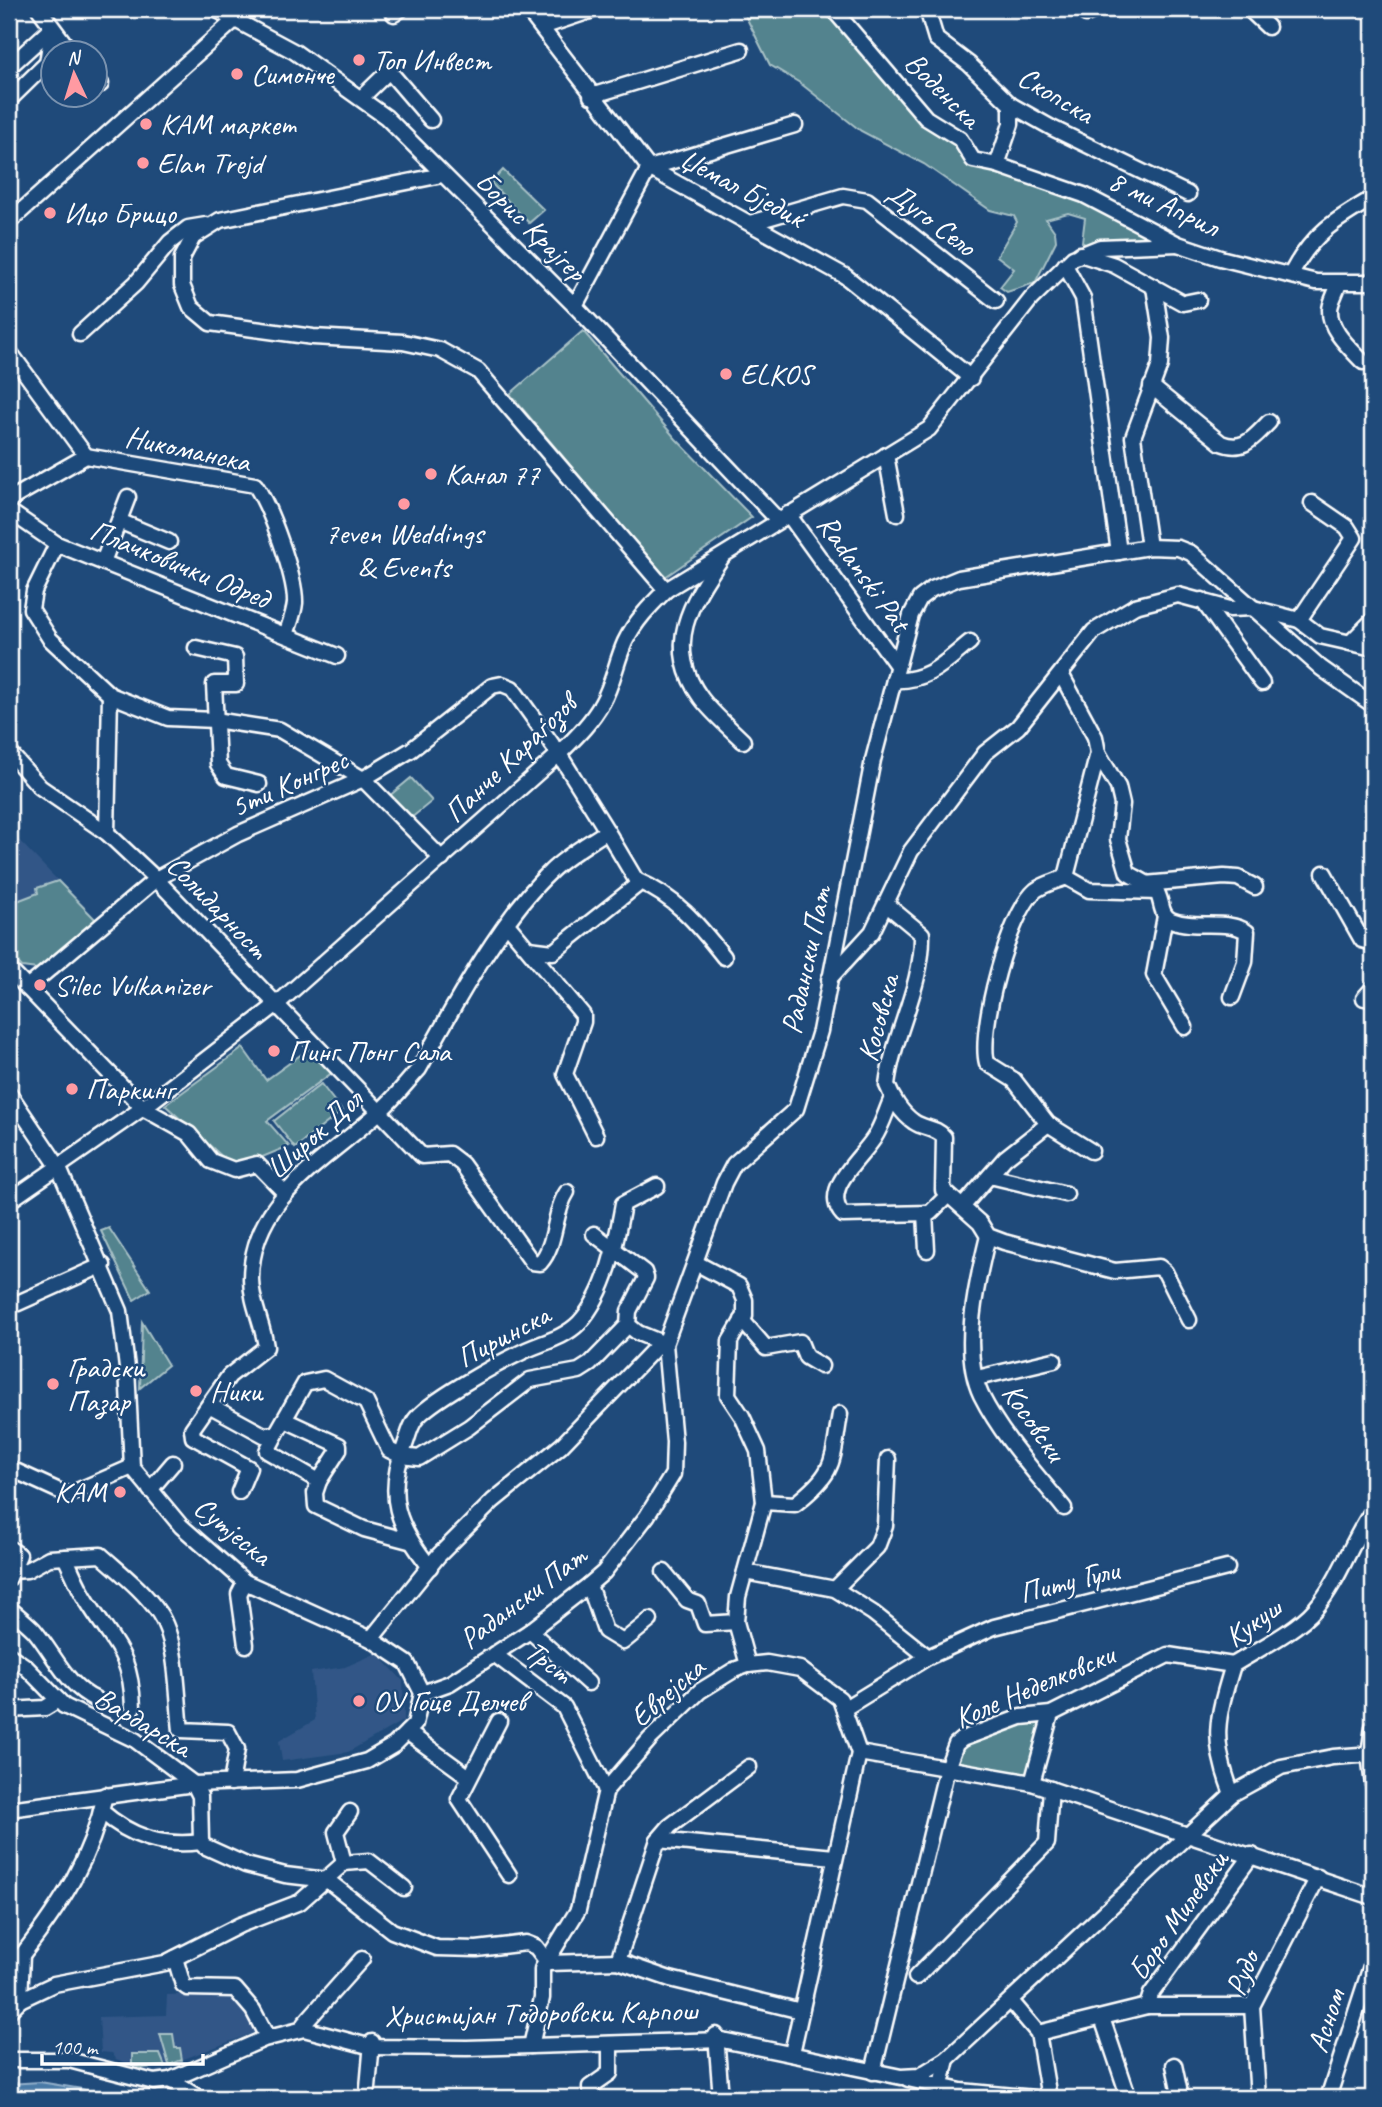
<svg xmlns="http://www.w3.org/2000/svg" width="1382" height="2107" font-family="Caveat,sans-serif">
<rect width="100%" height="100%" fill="#1f4a7a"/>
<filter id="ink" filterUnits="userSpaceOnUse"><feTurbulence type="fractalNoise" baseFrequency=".0143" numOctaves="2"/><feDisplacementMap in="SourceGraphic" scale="14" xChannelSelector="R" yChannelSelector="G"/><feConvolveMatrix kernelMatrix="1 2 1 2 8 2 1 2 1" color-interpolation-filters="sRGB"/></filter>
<g filter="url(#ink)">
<!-- built -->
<g fill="#325787">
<path d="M 9,830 L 97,921 L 37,969 L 22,967 L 9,953 Z"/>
<path d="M 377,1653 L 403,1681 L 404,1720 L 348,1752 L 282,1761 L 279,1741 L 315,1720 L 311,1672 L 345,1667 Z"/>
<path d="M 229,1993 L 240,2000 L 258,2031 L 160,2068 L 141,2068 L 116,2059 L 112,2053 L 101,2052 L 99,2017 L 166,2015 L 167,1995 Z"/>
</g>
<!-- green -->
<g fill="#52838e" stroke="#a8c1c6" stroke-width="2">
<path d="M 742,9 L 825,9 L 925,122 L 959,145 L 969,159 L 1065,193 L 1154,237 L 1148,240 L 1088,246 L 1082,242 L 1085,218 L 1068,213 L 1046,219 L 1055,232 L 1056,241 L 1035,283 L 1007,292 L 1000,287 L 1014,269 L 997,256 L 1017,222 L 1014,216 L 990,210 L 924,164 L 861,131 L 800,83 L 770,65 Z"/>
<path d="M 503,170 L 544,210 L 529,223 L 491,183 Z"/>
<path d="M 583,331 L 676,439 L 752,517 L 665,577 L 510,394 Z"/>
<path d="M 411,778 L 432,801 L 410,819 L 388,797 Z"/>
<path d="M 58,881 L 97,921 L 37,969 L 22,967 L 9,953 L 9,904 L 38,893 L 37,888 Z"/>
<path d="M 243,1048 L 266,1080 L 310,1048 L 333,1072 L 267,1121 L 289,1146 L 243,1165 L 226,1160 L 165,1105 Z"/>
<path d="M 321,1084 L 342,1111 L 295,1148 L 274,1121 Z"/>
<path d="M 109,1228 L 150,1290 L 134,1300 L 101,1231 Z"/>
<path d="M 142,1322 L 168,1365 L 140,1388 Z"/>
<path d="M 1022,1721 L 1042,1721 L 1030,1774 L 955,1763 L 961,1745 Z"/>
<path d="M 160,2034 L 173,2034 L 175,2048 L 180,2048 L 182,2060 L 169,2065 Z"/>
<path d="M 132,2054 L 160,2054 L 165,2066 L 141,2068 L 132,2065 Z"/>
</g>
<!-- water -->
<path fill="#4a7aa7" stroke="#92afca" stroke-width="2" d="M 40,2082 L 82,2089 L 108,2098 L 45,2094 L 9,2098 L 9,2084 Z"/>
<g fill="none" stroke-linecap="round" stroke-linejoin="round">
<defs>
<g id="minor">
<path d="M 39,9 L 71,52"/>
<path d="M 215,9 L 295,52 L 386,117 L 575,306 L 778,520"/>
<path d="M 527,9 L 649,168 L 845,276 L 971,378"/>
<path d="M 833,9 L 926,118 L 960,139 L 973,160 L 997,165"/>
<path d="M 927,9 L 936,39 L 969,64 L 1011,105 L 1052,128 L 1188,194"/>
<path d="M 1249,9 L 1268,27"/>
<path d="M 394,14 L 401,9"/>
<path d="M 1086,14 L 1098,9"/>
<path d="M 542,27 L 596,9"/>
<path d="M 9,67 L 52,28"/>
<path d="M 94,78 L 101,84"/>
<path d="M 591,96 L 741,50"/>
<path d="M 361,98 L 389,71 L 431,120"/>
<path d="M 9,100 L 47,63 L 50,44 L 58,37"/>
<path d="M 1011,105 L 1011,124 L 997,165 L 1084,195 L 1178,244 L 1220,258 L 1316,282 L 1373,282"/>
<path d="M 442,175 L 220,220 L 193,237 L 182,258 L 182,285 L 191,307 L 210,323 L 313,337 L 403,342 L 440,350 L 478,371 L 666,590"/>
<path d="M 9,222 L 247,9"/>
<path d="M 750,223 L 843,196 L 867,200 L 996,301"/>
<path d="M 1080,254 L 1114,265 L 1183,303 L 1198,300"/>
<path d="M 1065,265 L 1083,298 L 1119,552"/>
<path d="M 1291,274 C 1312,234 1335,220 1373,198"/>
<path d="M 1339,283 C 1337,291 1330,302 1330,310 C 1329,330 1350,348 1363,362"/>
<path d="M 575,306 L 649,168 L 795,125"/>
<path d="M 80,334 L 136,283 L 170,242 L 188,228 L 206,225"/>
<path d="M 9,351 L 86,456"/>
<path d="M 1151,386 L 1221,443 C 1244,452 1253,438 1269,422"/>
<path d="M 886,455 L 897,514"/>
<path d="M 9,500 L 86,456 L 255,485 C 270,506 296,578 295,603 C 294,614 289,625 286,635"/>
<path d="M 9,511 L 57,544 L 337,656"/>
<path d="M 788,514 L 896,664"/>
<path d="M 119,521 L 169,542"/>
<path d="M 57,544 L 34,591 L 31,609 L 50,639 L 110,695 L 168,718 L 215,720 L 280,730 L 363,779 L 442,859"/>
<path d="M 1149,547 L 1133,437 L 1160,365 L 1162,338 L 1154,287"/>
<path d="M 722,557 C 691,602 663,646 701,698 C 713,714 729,727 743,741"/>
<path d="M 103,562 L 128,497"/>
<path d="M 1202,600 L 1262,683"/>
<path d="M 1299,620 L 1354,538 L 1347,527 L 1312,503"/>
<path d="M 1350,643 L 1373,620"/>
<path d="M 196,648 L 235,657 L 236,684 L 214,684 L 218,764 L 226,776 L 259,784"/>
<path d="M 1061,674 L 1095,737 L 1098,753 L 1066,877"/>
<path d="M 894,680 C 928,682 945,662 970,642"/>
<path d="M 9,752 L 40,787 L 107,833 L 156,879 L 422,1156 L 449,1154 L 462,1164 L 532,1262 L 540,1263 C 557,1244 553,1213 567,1192"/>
<path d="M 1098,753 L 1118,787 L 1122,804 L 1118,839 L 1128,873 C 1136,878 1150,884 1156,891 C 1163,900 1159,914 1171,920 C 1195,930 1227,918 1247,932 L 1245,962 L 1232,997"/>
<path d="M 107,833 L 110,695"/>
<path d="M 1324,873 L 1362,940 L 1373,943"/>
<path d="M 636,880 C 676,897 698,924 724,957"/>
<path d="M 1145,884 L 1224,877 L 1238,878 L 1255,887"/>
<path d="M 887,905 L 922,934 C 923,987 893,1034 887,1085 C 892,1098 902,1114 914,1122 C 924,1129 936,1127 944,1137 L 943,1190 L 980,1223 L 988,1236 L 1004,1242 L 1115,1271 L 1159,1267 L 1165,1272 L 1189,1320"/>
<path d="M 1165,916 L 1154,975 L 1185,1027"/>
<path d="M 507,924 L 583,1015 L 583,1022 L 565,1074 L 596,1136"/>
<path d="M 529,949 L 553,952 L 636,886 L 636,880 L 607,831"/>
<path d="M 9,969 L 143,1108 L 189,1134 L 211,1161 L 234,1170 L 257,1164 L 285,1193"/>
<path d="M 829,979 L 872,932 L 911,851 L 985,753 L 1018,727 L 1094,631 L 1135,606 L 1178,595 L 1230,609 L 1253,608 L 1299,620 L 1320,636 L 1373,648"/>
<path d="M 27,988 L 156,879 L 238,834 L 363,779 L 411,750 L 492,686 L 502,684 L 512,688 L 559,754 L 607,831 C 588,844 566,856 550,872 C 501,918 452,1009 419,1069 C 406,1083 394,1099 379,1112 C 327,1160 251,1198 251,1279 C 251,1303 263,1324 266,1347 L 229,1376 L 192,1429 L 193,1437 L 249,1468 L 239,1492"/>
<path d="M 1364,998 L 1373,988"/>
<path d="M 9,1093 L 58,1166 L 120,1311 L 127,1368 L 132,1467 L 181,1526 L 245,1582 L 371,1639 L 407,1663 L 422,1693 L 415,1724 L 394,1745 L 367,1761 L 297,1780 L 194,1784 L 9,1809"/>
<path d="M 892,1098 C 886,1111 882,1126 874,1138 C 860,1160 820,1190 843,1215 L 930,1213 L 947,1196"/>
<path d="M 1091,1151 L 1048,1124 L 1014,1080 L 987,1063 C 978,1030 1009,912 1036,890 C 1044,884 1057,881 1066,877 L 1089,890 L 1157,892"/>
<path d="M 990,1176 L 1066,1194"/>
<path d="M 9,1201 L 143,1108 L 276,1005 L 559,754 C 575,738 591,723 602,703 C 613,684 616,662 625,642 C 635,621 650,606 666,590 L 929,429 L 1031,299 L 1073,258 L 1100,247 L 1178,244"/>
<path d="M 963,1206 L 1005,1158 L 1048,1124"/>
<path d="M 925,1213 L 927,1250"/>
<path d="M 594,1234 L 644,1272 L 646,1278 L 629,1311 L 628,1325 L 638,1333 L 665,1344"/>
<path d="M 988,1236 C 977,1281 960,1351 981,1395 C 1002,1437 1035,1472 1064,1508"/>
<path d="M 696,1263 L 739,1286 L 745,1300 L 745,1316 L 730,1341 L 728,1395 L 742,1416 L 758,1451 L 764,1502 L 738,1597 L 736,1622 L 748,1665"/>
<path d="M 9,1307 L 103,1265"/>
<path d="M 742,1320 L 766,1348 L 800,1342 L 806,1357 L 821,1366"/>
<path d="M 977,1378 L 1054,1360"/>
<path d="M 209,1405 L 264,1435 L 276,1434 L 305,1383 L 324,1379 L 366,1402 L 389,1450 L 401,1456 L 419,1458 L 469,1427 L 530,1380 L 579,1371 L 590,1364 L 628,1325"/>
<path d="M 276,1434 L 267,1451 L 319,1481 L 339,1450 L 339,1445 L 285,1420"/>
<path d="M 9,1468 L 68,1495 L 132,1467"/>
<path d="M 319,1481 L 315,1493 L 316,1506 L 364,1529 L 409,1541"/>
<path d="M 150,1490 L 173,1463"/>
<path d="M 764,1502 L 795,1504 C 836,1472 832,1463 840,1414"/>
<path d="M 9,1548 L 19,1555 L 9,1578"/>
<path d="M 65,1557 C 72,1571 78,1587 87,1601 C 113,1644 131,1651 133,1707"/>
<path d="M 430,1567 C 397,1526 385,1495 405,1445 C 408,1437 410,1427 415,1420 C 428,1402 495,1365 518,1354 C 538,1343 562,1340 579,1323 C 607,1292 616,1243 623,1204 L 657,1186"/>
<path d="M 12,1571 L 27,1570 L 49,1558 L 101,1555 C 121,1573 144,1591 159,1613 C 178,1640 177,1697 181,1730 L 228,1732 L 237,1749 L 231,1783"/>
<path d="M 664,1572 L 687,1600 L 698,1604 L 705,1624 L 736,1622"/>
<path d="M 745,1572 L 835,1589 L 873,1613 L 928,1657"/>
<path d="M 245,1582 L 239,1594 L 246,1645"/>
<path d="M 589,1585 L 605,1631 L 623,1642 L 650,1620"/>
<path d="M 835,1589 L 877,1547 L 885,1526 L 888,1459"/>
<path d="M 9,1608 C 17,1615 26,1622 34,1630 C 55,1655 66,1686 97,1700"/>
<path d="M 530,1631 L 588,1683"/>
<path d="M 371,1639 L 438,1556 L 493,1501 L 561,1446 L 660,1343"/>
<path d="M 494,1654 L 564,1707 L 606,1790"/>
<path d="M 9,1655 L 25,1666 L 64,1706 L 135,1740 L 194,1784 L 200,1796 L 201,1842 L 204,1846 L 246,1865 L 285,1875 L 327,1880 L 392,1931 L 437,1948 L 477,1949 L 526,1943 L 536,1947 L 548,1963"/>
<path d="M 422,1693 L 450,1683 L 530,1631 L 589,1585 L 604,1572 L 647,1516 L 673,1474 L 674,1442 L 665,1344 L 724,1183 L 734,1164 L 796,1109 L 820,1031 L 873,760 L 911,615 L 920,598 L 932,589 L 959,578 L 1149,547 L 1178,548 L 1191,553 L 1321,668 L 1373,705"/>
<path d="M 845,1708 L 928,1657 L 994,1627 L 1227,1568"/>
<path d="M 9,1710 L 45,1708 L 58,1700"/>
<path d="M 499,1721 L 459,1799 L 509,1875"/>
<path d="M 1373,1727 L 1369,1754 L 1373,1785"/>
<path d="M 407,1732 L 469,1777"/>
<path d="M 859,1753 L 1032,1783 L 1373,1897"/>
<path d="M 1032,1783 L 1051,1714"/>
<path d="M 1232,1794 C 1211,1739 1216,1721 1233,1665 C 1257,1650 1297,1630 1315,1609 C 1340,1580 1351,1541 1373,1510"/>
<path d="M 101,1811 C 131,1837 161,1847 201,1842"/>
<path d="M 658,1840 L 834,1857"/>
<path d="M 344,1863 L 336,1832 L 350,1812"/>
<path d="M 22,1955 C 61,1905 91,1859 105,1795"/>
<path d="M 175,1958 L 183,1985 L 187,1988 L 235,1989 L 253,2010 L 265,2033"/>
<path d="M 618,1961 L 658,1840 L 670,1826 L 749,1767"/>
<path d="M 548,1963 L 618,1961 L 670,1979 L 801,2011"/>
<path d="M 916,1977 L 1047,1843 L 1051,1789"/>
<path d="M 20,2000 L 22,1955"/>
<path d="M 1011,2001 L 1038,2033 L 1049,2098"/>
<path d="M 1147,2006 L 1151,1994 L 1252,1855"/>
<path d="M 9,2011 L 20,2000 L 54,1984 L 165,1963 L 240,1925 L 300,1902 L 344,1863 L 369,1861 L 404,1888"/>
<path d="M 1102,2018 L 1129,2098"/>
<path d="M 304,2024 L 362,1959"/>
<path d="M 1038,2033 L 1147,2006 L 1252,2006"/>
<path d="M 716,2035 L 721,2098"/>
<path d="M 531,2046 L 542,1998 L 542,1969 L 578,1910 L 606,1790 L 650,1739 L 700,1691 L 734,1670 L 748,1665 L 767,1663 L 800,1669 L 840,1699 L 859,1753 L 792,2053"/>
<path d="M 9,2060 L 69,2060 L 154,2082 L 170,2080 L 264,2039 L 304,2029 L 372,2047 L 467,2048 L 722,2040 L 901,2077 L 919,2076 L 947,2059 L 1232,1794 L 1281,1767 L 1333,1757 L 1373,1754"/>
<path d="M 1174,2065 L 1181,2098"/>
<path d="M 873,2072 L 947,1768 L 956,1744 L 962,1739 L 1021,1717 L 1051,1714 L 1168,1655 L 1233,1665"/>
<path d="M 908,2079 L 961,2091 L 1035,2098"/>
<path d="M 170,2080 L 199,2098"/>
<path d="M 368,2088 L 372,2042"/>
<path d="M 591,2098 L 590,2087 L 610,2073 L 610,2044"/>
<path d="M 938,2098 L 947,2059"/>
<path d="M 1258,2098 L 1252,2006 L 1318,1877"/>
<path d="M 1328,2098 L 1373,1960"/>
</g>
</defs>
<!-- minor casing -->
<use href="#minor" stroke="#fff" stroke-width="19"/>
<!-- minor -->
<use href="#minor" stroke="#1f4a7a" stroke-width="14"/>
</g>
</g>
<!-- markers -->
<g fill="#ff9aa2" stroke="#1f4a7a" stroke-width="2.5">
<circle cx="359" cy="60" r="7"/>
<circle cx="237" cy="74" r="7"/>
<circle cx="146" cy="124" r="7"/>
<circle cx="143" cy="163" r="7"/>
<circle cx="50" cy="213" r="7"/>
<circle cx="726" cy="374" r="7"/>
<circle cx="431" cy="474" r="7"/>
<circle cx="404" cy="504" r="7"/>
<circle cx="40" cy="985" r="7"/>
<circle cx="274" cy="1051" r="7"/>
<circle cx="72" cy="1089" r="7"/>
<circle cx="53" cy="1384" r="7"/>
<circle cx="196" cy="1391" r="7"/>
<circle cx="120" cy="1492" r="7"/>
<circle cx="359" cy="1701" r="7"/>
</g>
<g text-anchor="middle" stroke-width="5" stroke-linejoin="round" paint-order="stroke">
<!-- poi labels -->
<g font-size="30" fill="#fff" stroke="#1f4a7a" text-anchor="start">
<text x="373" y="70">Топ Инвест</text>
<text x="251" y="84">Симонче</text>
<text x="160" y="134">КАМ маркет</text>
<text x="157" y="173">Elan Trejd</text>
<text x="64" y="223">Ицо Брицо</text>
<text x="740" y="384">ELKOS</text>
<text x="445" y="484">Канал 77</text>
<text x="404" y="543" text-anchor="middle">7even Weddings<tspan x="404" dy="34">&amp; Events</tspan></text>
<text x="54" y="995">Silec Vulkanizer</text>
<text x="288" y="1061">Пинг Понг Сала</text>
<text x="86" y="1099">Паркинг</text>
<text x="67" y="1377">Градски<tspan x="67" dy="34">Пазар</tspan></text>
<text x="210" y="1401">Ники</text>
<text x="106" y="1502" text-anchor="end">КАМ</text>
<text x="373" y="1711">ОУ Гоце Делчев</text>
</g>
<!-- street labels -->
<g font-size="30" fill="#fff" stroke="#1f4a7a">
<text transform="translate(943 90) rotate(45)" y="10">Воденска</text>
<text transform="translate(1056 95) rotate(31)" y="10">Скопска</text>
<text transform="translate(743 188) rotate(28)" y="10">Џемал Бједиќ</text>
<text transform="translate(1164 203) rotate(25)" y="10">8 ми Април</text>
<text transform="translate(932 219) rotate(37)" y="10">Дуго Село</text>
<text transform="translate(531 226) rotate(45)" y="10">Борис Крајгер</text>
<text transform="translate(188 449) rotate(12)" y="10">Никоманска</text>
<text transform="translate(180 564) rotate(22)" y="10">Плачковички Одред</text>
<text transform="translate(864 573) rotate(54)" y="10">Radanski Pat</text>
<text transform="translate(510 758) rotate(-44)" y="10">Панче Караѓозов</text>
<text transform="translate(289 783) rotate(-24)" y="10">5ти Конгрес</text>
<text transform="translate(218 907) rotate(46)" y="10">Солидарност</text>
<text transform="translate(806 960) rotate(-78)" y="10">Радански Пат</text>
<text transform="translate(878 1018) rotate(-75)" y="10">Косовска</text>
<text transform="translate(314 1134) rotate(-42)" y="10">Широк Дол</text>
<text transform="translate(503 1336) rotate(-28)" y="10">Пиринска</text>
<text transform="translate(1034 1422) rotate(55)" y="10">Косовски</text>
<text transform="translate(233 1531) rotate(39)" y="10">Сутјеска</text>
<text transform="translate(1069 1581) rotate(-14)" y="10">Питу Гули</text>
<text transform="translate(523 1597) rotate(-37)" y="10">Радански Пат</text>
<text transform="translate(1253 1622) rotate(-36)" y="10">Кукуш</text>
<text transform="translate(549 1662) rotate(37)" y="10">Трст</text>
<text transform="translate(1034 1686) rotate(-23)" y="10">Коле Неделковски</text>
<text transform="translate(667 1692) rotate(-41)" y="10">Еврејска</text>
<text transform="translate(143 1722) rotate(31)" y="10">Вардарска</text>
<text transform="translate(1178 1915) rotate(-55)" y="10">Боро Милевски</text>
<text transform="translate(1242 1973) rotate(-68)" y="10">Рудо</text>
<text transform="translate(541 2013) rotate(-1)" y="10">Христијан Тодоровски Карпош</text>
<text transform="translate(1326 2021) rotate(-72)" y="10">Асном</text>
</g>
</g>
<!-- margin -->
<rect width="1382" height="2107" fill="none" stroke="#1f4a7a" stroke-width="35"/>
<rect x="18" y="18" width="1347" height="2072" fill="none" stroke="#fff" stroke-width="2.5" filter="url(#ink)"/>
<!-- north arrow -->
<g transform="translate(74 74) rotate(356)"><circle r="33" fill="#1f4a7a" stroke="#7992af" stroke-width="2"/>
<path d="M0-5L12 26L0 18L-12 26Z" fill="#ff9aa2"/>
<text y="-10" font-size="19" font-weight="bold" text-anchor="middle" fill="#ffffff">N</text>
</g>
<!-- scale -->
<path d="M42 2054v10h161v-10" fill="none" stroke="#ffffff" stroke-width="3.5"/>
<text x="52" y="2054" font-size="21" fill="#ffffff" stroke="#1f4a7a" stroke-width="5" paint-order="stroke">100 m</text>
</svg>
